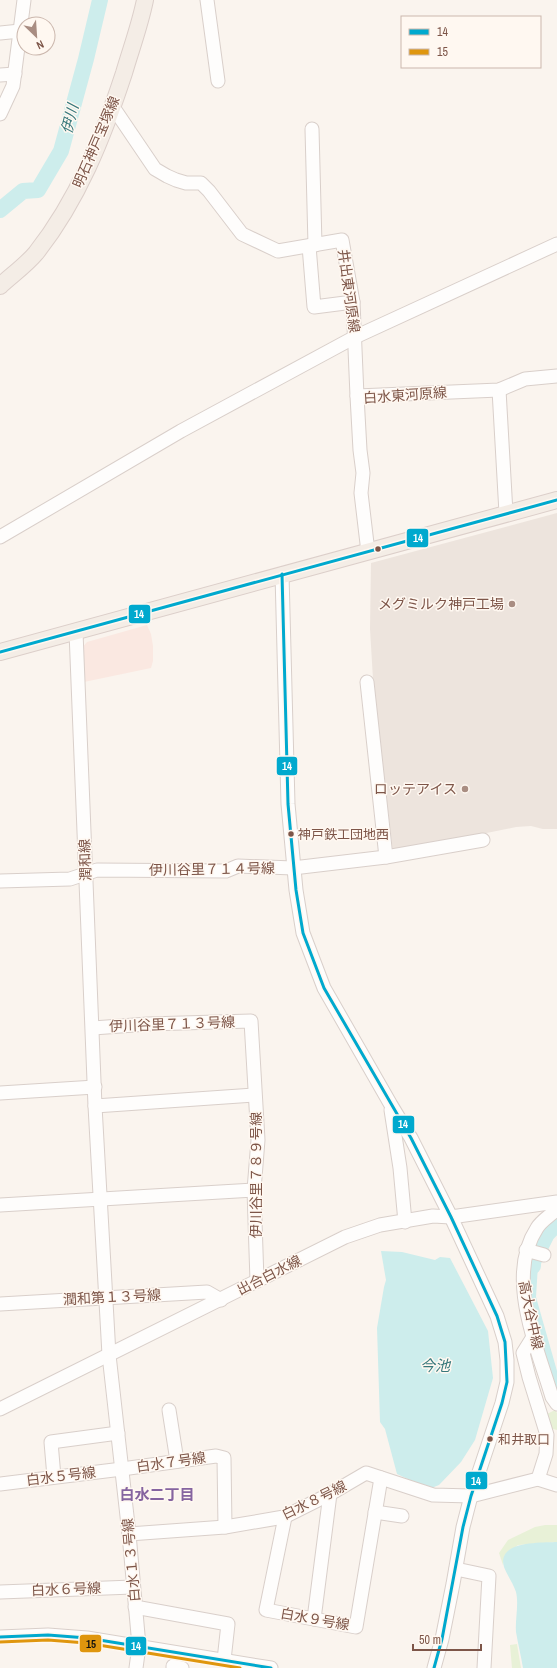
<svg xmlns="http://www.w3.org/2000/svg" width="557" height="1668" font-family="'Archivo Narrow','Noto Sans JP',sans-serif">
<rect width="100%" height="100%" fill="#faf4ee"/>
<!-- commercial -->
<path fill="#fae8e1" d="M 147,625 L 151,634 L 153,646 L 153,661 L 151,668 L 84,682 L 82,648 L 87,642 Z"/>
<!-- industrial -->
<path fill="#ede4dd" d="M 557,513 L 557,829 L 543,829 L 531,826 L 516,827 L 393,852 L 374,696 L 370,629 L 371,563 Z"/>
<!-- green -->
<g fill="#e8f1d7">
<path d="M 555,1410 L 557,1413 L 557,1430 L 549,1428 L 545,1415 Z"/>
<path d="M 545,1525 L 557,1525 L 557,1542 L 518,1545 L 505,1555 L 503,1565 L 499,1553 L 508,1540 L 535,1527 Z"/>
<path d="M 517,1644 L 521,1668 L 512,1668 L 510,1645 Z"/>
</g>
<!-- water -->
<g fill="#cdedec">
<path d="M 381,1251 L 402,1252 L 435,1260 L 440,1257 L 450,1258 L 488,1331 L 493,1378 L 475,1440 L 461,1462 L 439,1485 L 429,1489 L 397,1474 L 385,1429 L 380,1422 L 377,1328 L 384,1287 L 386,1280 Z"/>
<path d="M 530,1254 L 539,1257 L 538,1260 L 540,1261 L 540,1265 L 538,1265 L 536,1297 L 557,1371 L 557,1393 L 538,1331 L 528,1291 Z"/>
<path d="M 557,1542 L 557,1668 L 523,1668 C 521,1656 518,1644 516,1632 C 515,1619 519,1605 516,1592 C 513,1583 507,1575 504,1567 C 496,1540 543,1543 557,1542 Z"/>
</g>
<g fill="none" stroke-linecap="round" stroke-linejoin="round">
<!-- river -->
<g stroke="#cdedec" stroke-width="16">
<path d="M 0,210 L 23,191 L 38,190 L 61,151 L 86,59 L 100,0"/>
<path d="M 533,1266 L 533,1262 L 547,1234 L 557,1224"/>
</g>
<defs>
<g id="minor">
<path d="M 207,0 L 218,81"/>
<path d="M 0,33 L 20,31"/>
<path d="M 0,75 L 15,74"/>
<path d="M 113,107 L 155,169 L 167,176 L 176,180 L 186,183 L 201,183 L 209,191 L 242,234 L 278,251 L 342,240 L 353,302 L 357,396"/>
<path d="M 0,114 L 13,86 L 24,0"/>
<path d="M 312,129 L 315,245"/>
<path d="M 309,246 L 314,307 L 353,302"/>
<path d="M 499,390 L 506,513"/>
<path d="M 0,537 L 181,431 L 355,337 L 557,244"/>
<path d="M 368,552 L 361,493 L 363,473 L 360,450 L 357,396 L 499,390 L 525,379 L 557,376"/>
<path d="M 282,574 L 288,804 L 296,890 L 303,933 L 324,988 L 391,1105 L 411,1138 L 451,1217 L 497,1316 L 505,1342 L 507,1360 L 507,1382 L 502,1403 L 471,1496 L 463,1527 L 453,1584 L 442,1639 L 434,1668"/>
<path d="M 76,632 L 95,1106 L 109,1355 L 129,1534 L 139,1646 L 136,1668"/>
<path d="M 367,682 L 386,857"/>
<path d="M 0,881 L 70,879 L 97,870 L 226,871 L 238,866 L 293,868 L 386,857 L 483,840"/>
<path d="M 93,1028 L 148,1024 L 251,1021 L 258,1140 L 254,1190 L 257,1281"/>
<path d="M 0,1093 L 95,1087"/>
<path d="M 95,1106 L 254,1095"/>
<path d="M 391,1110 L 400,1168 L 405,1222"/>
<path d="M 0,1205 L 254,1190"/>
<path d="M 557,1209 C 551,1215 541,1221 537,1228 C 505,1277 537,1346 552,1397 L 557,1404"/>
<path d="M 526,1250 L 544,1255"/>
<path d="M 0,1304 L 207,1292 L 221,1300"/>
<path d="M 0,1409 L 345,1237 L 380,1225 L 433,1216 L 451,1217 L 557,1202"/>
<path d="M 169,1410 L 177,1461"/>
<path d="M 54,1477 L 51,1442 L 118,1433"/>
<path d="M 538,1479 L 557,1485"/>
<path d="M 0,1484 L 122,1469 L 216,1456 L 224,1458 L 225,1527"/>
<path d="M 375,1512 L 402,1516"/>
<path d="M 285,1517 L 266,1610 L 356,1627 L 381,1478"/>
<path d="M 129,1534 L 225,1527 L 284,1517 L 330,1494 L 366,1473 L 433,1495 L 471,1496 L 538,1479 L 546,1454 L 547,1435 L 529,1377 L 523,1353 L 533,1337"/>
<path d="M 456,1569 L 489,1576 L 484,1668"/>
<path d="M 0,1592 L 133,1587"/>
<path d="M 135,1607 L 228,1624 L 224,1660"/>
<path d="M 314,1619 L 330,1494"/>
<path d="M 0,1637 L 48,1635 L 87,1638 L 271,1668"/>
<path d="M 173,1668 L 173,1666 L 182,1668"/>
</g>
<g id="major">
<path d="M 0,286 C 12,275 26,265 36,253 C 78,200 103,137 124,73 C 131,49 140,25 145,0"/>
<path d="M 0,652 L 557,500"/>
</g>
</defs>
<!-- minor casing -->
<use href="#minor" stroke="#d9cfca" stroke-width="15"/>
<!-- major casing -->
<use href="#major" stroke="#dccfca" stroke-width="18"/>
<!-- minor -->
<use href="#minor" stroke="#fefdfc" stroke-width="13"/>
<!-- major -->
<use href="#major" stroke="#f4ede6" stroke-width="16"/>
<defs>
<g id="bus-1">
<path d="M 282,574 L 288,804 L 296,890 L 303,933 L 324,988 L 411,1138 L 451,1217 L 497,1316 L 505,1342 L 507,1382 L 502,1403 L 471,1496 L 463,1527 L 442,1639 L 434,1668"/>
<path d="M 0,652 L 557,500"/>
<path d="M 0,1637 L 48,1635 L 87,1638 L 271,1668"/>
</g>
<path id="bus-2" d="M 0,1642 L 48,1640 L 86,1643 L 240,1668"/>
</defs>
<!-- bus-1 casing -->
<use href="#bus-1" stroke="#fff8f1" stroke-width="6"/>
<!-- bus-2 casing -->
<use href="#bus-2" stroke="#fff8f1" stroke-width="6"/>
<!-- bus-1 -->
<use href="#bus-1" stroke="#00a9ce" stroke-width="3"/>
<!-- bus-2 -->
<use href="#bus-2" stroke="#df960e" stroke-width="3"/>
</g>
<!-- markers -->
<g fill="#7d5548" stroke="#fff8f1" stroke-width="1.5">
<circle cx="378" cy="549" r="3.5"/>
<circle cx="291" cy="834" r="3.5"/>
<circle cx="490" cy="1439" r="3.5"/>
</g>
<g fill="#a98d82" stroke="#fff8f1" stroke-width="1.5">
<circle cx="512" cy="604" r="4"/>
<circle cx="465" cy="789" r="4"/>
</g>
<g text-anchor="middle" stroke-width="3" stroke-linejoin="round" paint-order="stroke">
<!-- bus labels -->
<g font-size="13" fill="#7d5548" stroke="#fff8f1" text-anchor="start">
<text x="298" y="839">神戸鉄工団地西</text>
<text x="498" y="1444">和井取口</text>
</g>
<!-- street labels -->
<g font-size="14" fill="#7d5548" stroke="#fff8f1">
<text transform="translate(96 142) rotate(-67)" y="5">明石神戸宝塚線</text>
<text transform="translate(349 291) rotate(82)" y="5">井出東河原線</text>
<text transform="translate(405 395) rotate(-4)" y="5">白水東河原線</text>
<text transform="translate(85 860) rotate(-92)" y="5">潤和線</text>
<text transform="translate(212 869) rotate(-1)" y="5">伊川谷里７１４号線</text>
<text transform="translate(172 1024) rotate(-2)" y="5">伊川谷里７１３号線</text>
<text transform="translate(256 1175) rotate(-90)" y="5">伊川谷里７８９号線</text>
<text transform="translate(269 1275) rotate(-27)" y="5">出合白水線</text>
<text transform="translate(112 1297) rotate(-3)" y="5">潤和第１３号線</text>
<text transform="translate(531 1315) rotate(78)" y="5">高大谷中線</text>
<text transform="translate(171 1462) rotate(-8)" y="5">白水７号線</text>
<text transform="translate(61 1476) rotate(-7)" y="5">白水５号線</text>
<text transform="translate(314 1500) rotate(-26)" y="5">白水８号線</text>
<text transform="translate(131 1560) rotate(-95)" y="5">白水１３号線</text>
<text transform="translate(66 1589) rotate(-2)" y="5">白水６号線</text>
<text transform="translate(315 1619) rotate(10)" y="5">白水９号線</text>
</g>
<!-- poi labels -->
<g font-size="14" fill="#7d5548" stroke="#fff8f1" text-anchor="end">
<text x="504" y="609">メグミルク神戸工場</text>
<text x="457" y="794">ロッテアイス</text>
</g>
<!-- water labels -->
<g font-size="15" font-style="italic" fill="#37787b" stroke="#fff8f1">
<text transform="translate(70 119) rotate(-76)" y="5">伊川</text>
<text x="435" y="1371">今池</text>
</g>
<!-- neighbourhood labels -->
<g font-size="15" font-weight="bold" fill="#8564a0" stroke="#fff8f1">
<text x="157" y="1500">白水二丁目</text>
</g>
</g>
<g stroke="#fff8f1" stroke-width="1.5">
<rect x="406" y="528" width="23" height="20" rx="4" fill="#00a9ce"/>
<rect x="128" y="604" width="23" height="20" rx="4" fill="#00a9ce"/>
<rect x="276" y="756" width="22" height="20" rx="4" fill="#00a9ce"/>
<rect x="392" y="1115" width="23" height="19" rx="4" fill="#00a9ce"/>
<rect x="465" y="1471" width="23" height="19" rx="4" fill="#00a9ce"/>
<rect x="79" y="1634" width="23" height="19" rx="4" fill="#df960e"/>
<rect x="125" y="1636" width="22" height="20" rx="4" fill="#00a9ce"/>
</g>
<g font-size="11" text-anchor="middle" font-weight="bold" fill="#fff">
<text x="418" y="542">14</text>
<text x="139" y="618">14</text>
<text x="287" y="770">14</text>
<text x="403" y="1128">14</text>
<text x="476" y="1485">14</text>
<text x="136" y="1650">14</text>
</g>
<g font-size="11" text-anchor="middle" font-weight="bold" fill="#111">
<text x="91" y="1648">15</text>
</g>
<!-- legend -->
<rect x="401" y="16" width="140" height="52" fill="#fff8f1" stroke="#cbb7ad"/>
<rect x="409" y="29" width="20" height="6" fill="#00a9ce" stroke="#cbb7ad"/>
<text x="437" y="36" font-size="12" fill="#7d5548">14</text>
<rect x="409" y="49" width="20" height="6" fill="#df960e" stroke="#cbb7ad"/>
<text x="437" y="56" font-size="12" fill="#7d5548">15</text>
<!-- north arrow -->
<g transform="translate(36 36) rotate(155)"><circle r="19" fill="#fff8f1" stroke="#cbb7ad"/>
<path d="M0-3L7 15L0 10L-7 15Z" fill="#a98d82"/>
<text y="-6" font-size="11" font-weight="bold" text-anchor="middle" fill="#7d5548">N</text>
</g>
<!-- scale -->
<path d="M413 1644v6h68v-6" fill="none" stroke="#7d5548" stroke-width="2"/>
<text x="419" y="1644" font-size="12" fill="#7d5548" stroke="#fff8f1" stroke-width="3" paint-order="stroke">50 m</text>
</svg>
